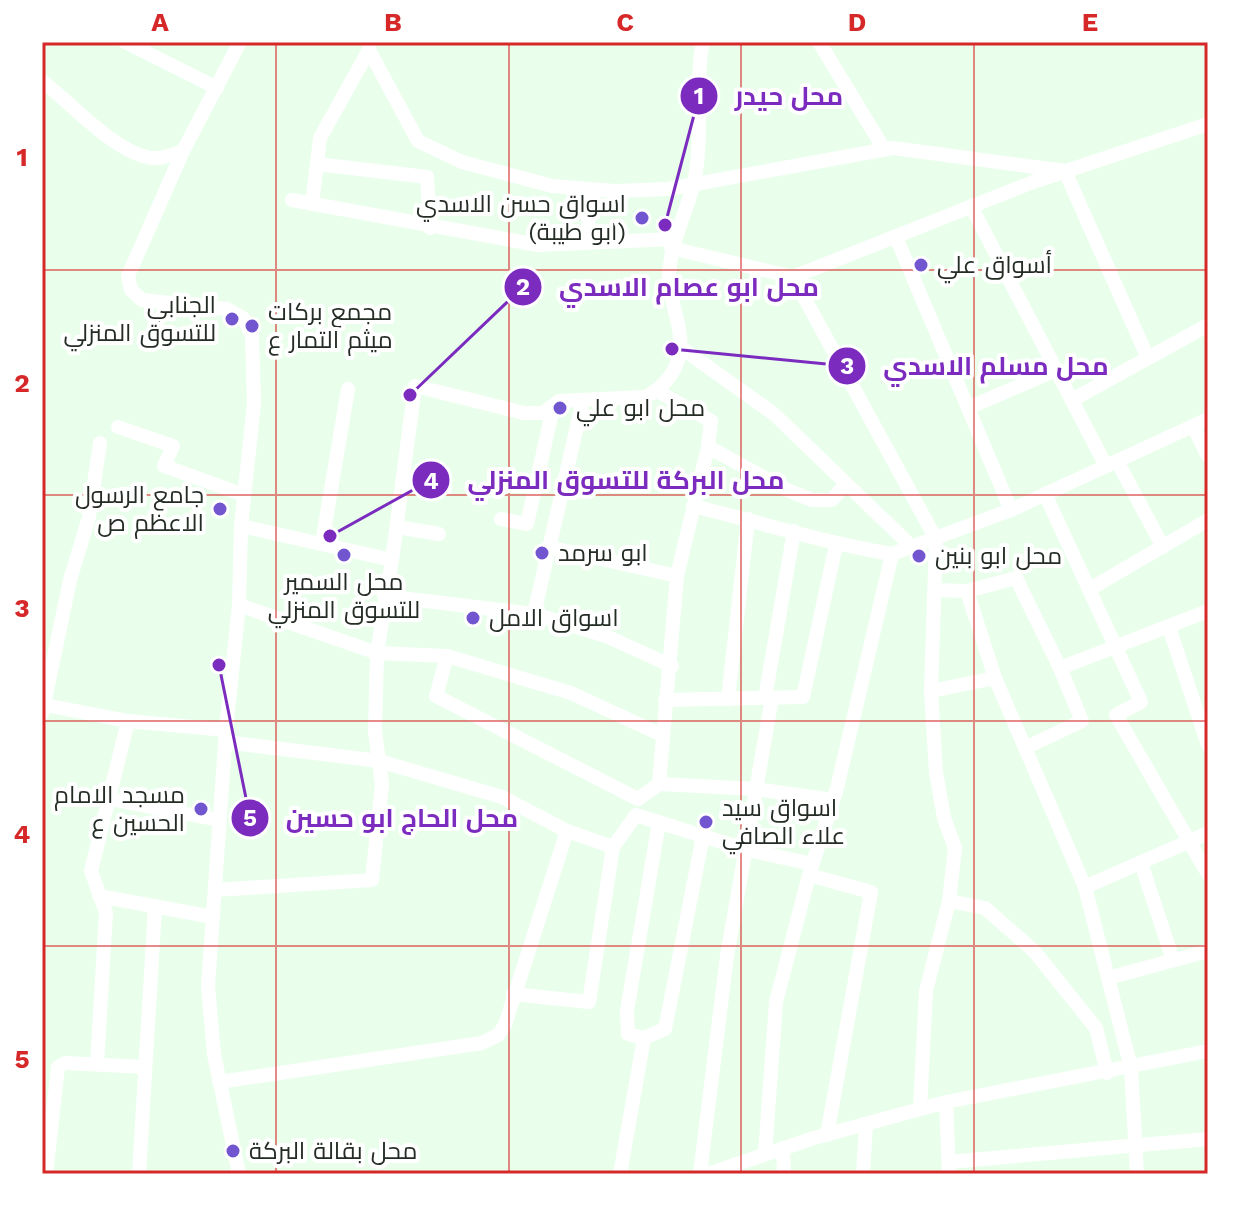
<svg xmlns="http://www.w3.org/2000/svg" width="1250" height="1216" font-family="'Work Sans',Cairo,sans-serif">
<rect width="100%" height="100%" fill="#e9ffec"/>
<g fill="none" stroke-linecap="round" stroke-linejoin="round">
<!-- minor -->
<g stroke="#fff" stroke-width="14">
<path d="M 125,42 L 217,88"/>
<path d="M 369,42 L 369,50 L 418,141 L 462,162 L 552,186 L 615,191 L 668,189 L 893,148 L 1065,171 L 1147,356"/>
<path d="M 819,42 L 884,149"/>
<path d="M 42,81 C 71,103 116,154 152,158 C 162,159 173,155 183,151"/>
<path d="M 317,164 L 427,177 L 430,228"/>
<path d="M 584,189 L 591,242"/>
<path d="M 292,200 L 538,245 L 673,239"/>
<path d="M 312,204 L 320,138 L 369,50"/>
<path d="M 971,206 L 1106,466"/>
<path d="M 896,237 L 1011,510"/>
<path d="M 671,248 L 793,277 L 936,539 L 931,691 L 936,772 L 944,818 L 955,848 L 949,901 L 926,991 L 920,1109"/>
<path d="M 793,277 L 1033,182 L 1208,124"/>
<path d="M 680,347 L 774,414 L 911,546"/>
<path d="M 657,391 L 711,421 L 708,447 L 677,576 L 659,784"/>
<path d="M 1072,400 L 1208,325"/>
<path d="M 968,408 L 1056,370"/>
<path d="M 1193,426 L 1208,456"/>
<path d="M 118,427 L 173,446 L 164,466 L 244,495"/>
<path d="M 708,447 L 787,490 L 812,500 L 832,500 L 846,484"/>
<path d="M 1117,461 L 1163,547"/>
<path d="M 404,485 L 445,489"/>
<path d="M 1045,494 L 1141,702 L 1116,715 L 1208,874"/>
<path d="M 693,506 C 759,522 825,543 892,554"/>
<path d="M 501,519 L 527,524 L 553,408"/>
<path d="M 241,526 L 392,560 L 415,386 L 524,413 L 543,413 L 559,401 L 645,397 C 662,389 675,374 679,356 C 685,329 669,303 669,277 C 670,235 693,204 697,164 C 702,123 695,83 703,42"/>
<path d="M 397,527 L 439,534"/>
<path d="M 322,543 L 348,389"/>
<path d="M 548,547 L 677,576"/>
<path d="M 1090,589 L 1208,520"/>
<path d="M 936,590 L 967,591 L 1016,578 L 1060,668 L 1082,721 L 1025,748"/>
<path d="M 967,591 L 995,678 L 1085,887 L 1131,1068 L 1137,1174"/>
<path d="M 384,596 L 534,614 L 606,636 L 672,666"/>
<path d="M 239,605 L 377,653 L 447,656 L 571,693 L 662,735"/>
<path d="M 534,614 L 583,400"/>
<path d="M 1169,627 L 1208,745"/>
<path d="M 447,656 L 436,696 L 638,799 L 659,784 L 756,789 L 833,800"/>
<path d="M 1060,668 L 1208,611"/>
<path d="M 931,691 L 995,678"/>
<path d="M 765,698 L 794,531"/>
<path d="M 728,699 L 748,519"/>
<path d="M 665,700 L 803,697 L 836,545"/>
<path d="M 45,705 L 128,721 L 226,730"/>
<path d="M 42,714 L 70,580 L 89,517 L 100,443"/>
<path d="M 110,799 L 219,820"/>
<path d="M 567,831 L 613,847 L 636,815 L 744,849 L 812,864"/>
<path d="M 1141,863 L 1173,960"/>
<path d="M 809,875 L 871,892 L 827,1135"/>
<path d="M 1085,887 L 1208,833"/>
<path d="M 215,890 L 372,880 L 382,784 L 375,731 L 377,653 L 392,560"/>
<path d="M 99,896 L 213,917"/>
<path d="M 949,901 L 985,908 L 1034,951 L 1096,1028 L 1107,1073"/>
<path d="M 1108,978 L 1208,951"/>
<path d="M 513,994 L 589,1002 L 613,847"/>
<path d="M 644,1038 L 628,1034 L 627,1011 L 659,822"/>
<path d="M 97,1064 L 106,913 L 91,871 L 128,721"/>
<path d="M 219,1082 L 482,1043 L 498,1035 L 505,1025 L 567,831 L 502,797 L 379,761 L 225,742"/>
<path d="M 946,1102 L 949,1174"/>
<path d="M 783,1148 L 784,1174"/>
<path d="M 765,1154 L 776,1002 L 809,875 L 837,788 L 892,554 L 1011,510 L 1208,419"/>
<path d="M 949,1162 L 1208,1139"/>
<path d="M 46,1174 L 58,1067 L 65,1063 L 145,1067"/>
<path d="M 139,1174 L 155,907"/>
<path d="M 239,1174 L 214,1054 L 208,986 L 226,730 L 239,605 L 241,526 L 254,404 L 252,335 L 243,318 L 227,309 L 142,300 L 131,290 L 128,276 L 183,151 L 240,42"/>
<path d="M 620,1174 L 644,1038 L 665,1029 L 703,836"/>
<path d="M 700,1174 L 727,956 L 772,698"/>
<path d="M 708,1174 L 814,1138 L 946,1102 L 1208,1051"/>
<path d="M 863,1174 L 866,1124"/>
</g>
</g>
<!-- grid -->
<path fill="none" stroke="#d62828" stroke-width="2" stroke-opacity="0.55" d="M 276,42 L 276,1174M 509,42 L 509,1174M 741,42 L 741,1174M 974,42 L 974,1174M 42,270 L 1208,270M 42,495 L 1208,495M 42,721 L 1208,721M 42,946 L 1208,946"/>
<!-- markers -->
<g fill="#7156d0" stroke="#fff" stroke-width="3">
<circle cx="642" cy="218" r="8"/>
<circle cx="921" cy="265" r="8"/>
<circle cx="232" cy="319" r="8"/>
<circle cx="252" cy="326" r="8"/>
<circle cx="560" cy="408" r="8"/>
<circle cx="220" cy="509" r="8"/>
<circle cx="542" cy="553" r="8"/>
<circle cx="344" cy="555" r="8"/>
<circle cx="919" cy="556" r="8"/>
<circle cx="473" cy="618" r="8"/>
<circle cx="201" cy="809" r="8"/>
<circle cx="706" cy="822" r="8"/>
<circle cx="233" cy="1151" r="8"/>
</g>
<g text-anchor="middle" stroke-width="8" stroke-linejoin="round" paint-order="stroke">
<!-- poi labels -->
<g font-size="24" fill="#242c25" stroke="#fff" text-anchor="start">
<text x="626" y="212" text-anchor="end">اسواق حسن الاسدي<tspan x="626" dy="28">(ابو طيبة)</tspan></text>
<text x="937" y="273">أسواق علي</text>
<text x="216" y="313" text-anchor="end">الجنابي<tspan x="216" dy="28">للتسوق المنزلي</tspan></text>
<text x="268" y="320">مجمع بركات<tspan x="268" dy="28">ميثم التمار ع</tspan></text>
<text x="576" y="416">محل ابو علي</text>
<text x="204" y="503" text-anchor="end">جامع الرسول<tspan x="204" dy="28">الاعظم ص</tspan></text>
<text x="558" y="561">ابو سرمد</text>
<text x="935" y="564">محل ابو بنين</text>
<text x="344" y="590" text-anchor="middle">محل السمير<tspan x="344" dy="28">للتسوق المنزلي</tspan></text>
<text x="489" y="626">اسواق الامل</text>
<text x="185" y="803" text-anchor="end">مسجد الامام<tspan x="185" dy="28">الحسين ع</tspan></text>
<text x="722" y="816">اسواق سيد<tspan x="722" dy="28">علاء الصافي</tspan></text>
<text x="249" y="1159">محل بقالة البركة</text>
</g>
</g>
<!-- callouts -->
<path fill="none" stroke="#7b2cbf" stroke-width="3" d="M665 225L699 96M410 395L523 287M672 349L847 366M330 536L431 480M219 665L250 818"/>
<g fill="#7b2cbf" stroke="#fff" stroke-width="3">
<circle cx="665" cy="225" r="8"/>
<circle cx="410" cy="395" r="8"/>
<circle cx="672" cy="349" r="8"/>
<circle cx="330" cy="536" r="8"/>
<circle cx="219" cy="665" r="8"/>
<circle cx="699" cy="96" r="20"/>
<circle cx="523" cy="287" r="20"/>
<circle cx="847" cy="366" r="20"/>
<circle cx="431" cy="480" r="20"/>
<circle cx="250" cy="818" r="20"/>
</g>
<g font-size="24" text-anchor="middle" font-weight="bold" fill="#fff">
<text x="699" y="104">1</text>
<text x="523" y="295">2</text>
<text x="847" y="374">3</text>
<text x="431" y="489">4</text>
<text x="250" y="826">5</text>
</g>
<g font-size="26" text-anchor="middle" font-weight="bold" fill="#7b2cbf" stroke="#fff" stroke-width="8" stroke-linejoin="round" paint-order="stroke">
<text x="789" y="105">محل حيدر</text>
<text x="689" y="296">محل ابو عصام الاسدي</text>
<text x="996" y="375">محل مسلم الاسدي</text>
<text x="626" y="489">محل البركة للتسوق المنزلي</text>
<text x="402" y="827">محل الحاج ابو حسين</text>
</g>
<!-- border -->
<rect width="1250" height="1216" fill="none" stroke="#ffffff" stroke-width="88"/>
<rect x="44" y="44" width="1162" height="1128" fill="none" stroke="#d62828" stroke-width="3"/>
<g font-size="26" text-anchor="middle" font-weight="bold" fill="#d62828">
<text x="160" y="31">A</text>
<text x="393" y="31">B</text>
<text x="625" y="31">C</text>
<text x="857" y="31">D</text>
<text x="1090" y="31">E</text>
<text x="22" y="166">1</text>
<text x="22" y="392">2</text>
<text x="22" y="617">3</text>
<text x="22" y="843">4</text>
<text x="22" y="1068">5</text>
</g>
</svg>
